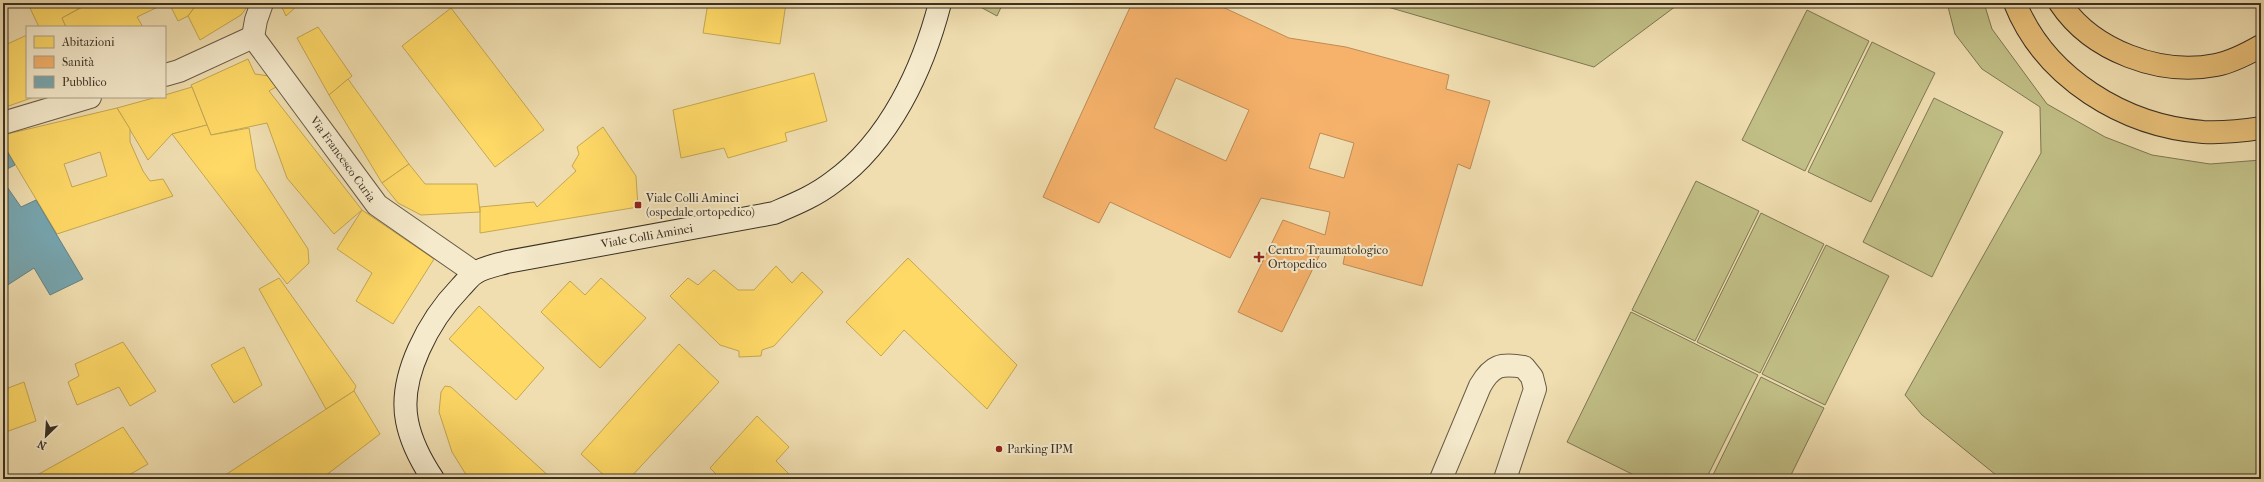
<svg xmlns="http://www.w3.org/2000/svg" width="2264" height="482" font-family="'IM FELL French Canon',serif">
<rect width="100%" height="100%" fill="#f0deb0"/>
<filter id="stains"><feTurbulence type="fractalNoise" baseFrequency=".005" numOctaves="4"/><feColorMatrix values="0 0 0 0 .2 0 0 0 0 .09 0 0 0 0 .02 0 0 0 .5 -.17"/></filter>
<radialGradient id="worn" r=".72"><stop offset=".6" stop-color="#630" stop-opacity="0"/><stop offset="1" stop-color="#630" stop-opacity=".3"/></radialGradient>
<!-- green -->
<g fill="#c1bf86" stroke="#7e7855">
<path d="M 973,3 L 1003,3 L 997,16 Z"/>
<path d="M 1374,3 L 1680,3 L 1594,67 Z"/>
<path d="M 1947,3 L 1984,3 L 1992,29 L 2047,104 L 2105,137 L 2152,155 L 2210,164 L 2261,160 L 2261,479 L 1997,479 L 1996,475 L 1922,415 L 1905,395 L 2041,153 L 2040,107 L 1982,69 L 1955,34 Z"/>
<path d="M 1807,10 L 1869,41 L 1805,171 L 1742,140 Z"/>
<path d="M 1872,42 L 1935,73 L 1871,202 L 1808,172 Z"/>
<path d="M 1934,98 L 2003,132 L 1932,277 L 1863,242 Z"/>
<path d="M 1696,181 L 1759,211 L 1695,341 L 1632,310 Z"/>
<path d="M 1761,213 L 1824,244 L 1760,373 L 1697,342 Z"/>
<path d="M 1826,245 L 1889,276 L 1825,405 L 1762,374 Z"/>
<path d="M 1631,312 L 1758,375 L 1706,479 L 1642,479 L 1567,442 Z"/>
<path d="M 1761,377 L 1824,408 L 1789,479 L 1711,479 Z"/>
</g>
<!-- homes -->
<g fill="#ffd966" stroke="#c4a752" fill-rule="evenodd">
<path d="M 36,3 L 75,3 L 78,9 L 62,18 L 66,27 L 39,27 L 29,6 Z"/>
<path d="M 90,3 L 166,3 L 137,17 L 143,27 L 66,27 L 62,18 Z"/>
<path d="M 169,3 L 191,3 L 194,8 L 188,16 L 178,21 Z"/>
<path d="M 191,3 L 250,3 L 241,15 L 200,40 L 188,16 L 194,8 Z"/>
<path d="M 280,3 L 300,3 L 286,16 Z"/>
<path d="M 708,3 L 786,3 L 780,44 L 703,33 Z"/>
<path d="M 451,8 L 544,130 L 495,167 L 402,46 Z"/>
<path d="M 318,27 L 352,76 L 329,95 L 297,38 Z"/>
<path d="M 27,35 L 27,97 L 34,97 L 3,108 L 3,46 Z"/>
<path d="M 248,59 L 255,74 L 269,76 L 276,87 L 269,91 L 362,210 L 334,234 L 287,178 L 267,123 L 211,135 L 191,85 Z"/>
<path d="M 814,73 L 827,121 L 785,133 L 787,141 L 728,158 L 724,148 L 681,158 L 673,110 Z"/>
<path d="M 348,79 L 409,164 L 382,183 L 329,95 Z"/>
<path d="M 192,87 L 207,125 L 172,134 L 148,160 L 117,108 L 157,97 L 165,97 L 165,95 Z"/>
<path d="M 117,108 L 130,129 L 130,142 L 143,171 L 150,181 L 163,179 L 173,196 L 57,234 L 3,144 L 3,135 ZM 100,152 L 107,176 L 72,187 L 64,164 Z"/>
<path d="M 207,125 L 211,135 L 249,128 L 256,169 L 308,249 L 309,263 L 287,284 L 172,134 Z"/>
<path d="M 603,127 L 636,176 L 638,207 L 480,233 L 480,207 L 534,202 L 537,207 L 576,171 L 572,166 L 579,154 L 577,147 Z"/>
<path d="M 409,164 L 425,184 L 477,184 L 480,212 L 421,215 L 398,203 L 382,183 Z"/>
<path d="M 362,210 L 434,259 L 393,324 L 356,301 L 372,273 L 337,249 Z"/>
<path d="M 908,258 L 1017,365 L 987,409 L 904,330 L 881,356 L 846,322 Z"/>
<path d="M 776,266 L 792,283 L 802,272 L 823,292 L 774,346 L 762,350 L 761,356 L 739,357 L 739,351 L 720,345 L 670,296 L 688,278 L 698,285 L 714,270 L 738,290 L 754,290 Z"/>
<path d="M 279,278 L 356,386 L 354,391 L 326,409 L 259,289 Z"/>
<path d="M 601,278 L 646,318 L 600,368 L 541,312 L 570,281 L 585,295 Z"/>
<path d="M 479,306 L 544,368 L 516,400 L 449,339 Z"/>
<path d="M 123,342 L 156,391 L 130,406 L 119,387 L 77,405 L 68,382 L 79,376 L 75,364 Z"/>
<path d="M 679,344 L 719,382 L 629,479 L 608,479 L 581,454 Z"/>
<path d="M 244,347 L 262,385 L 234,403 L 211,365 Z"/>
<path d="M 24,382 L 36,421 L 3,433 L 3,390 Z"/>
<path d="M 445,386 L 451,387 L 552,479 L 471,479 L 465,473 L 452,452 L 439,412 L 441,392 Z"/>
<path d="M 354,391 L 380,434 L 321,479 L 219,479 Z"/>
<path d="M 757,416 L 789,447 L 776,461 L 794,479 L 721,479 L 710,468 Z"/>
<path d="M 123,427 L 148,464 L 122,479 L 30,479 Z"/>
</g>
<!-- health -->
<path fill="#f6b26b" stroke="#be8b56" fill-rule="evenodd" d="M 1132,3 L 1214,3 L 1289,38 L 1346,47 L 1449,75 L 1446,89 L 1490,101 L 1470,169 L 1458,164 L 1422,286 L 1343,264 L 1345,254 L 1322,250 L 1282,332 L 1238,312 L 1283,220 L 1325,235 L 1330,212 L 1261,198 L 1230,258 L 1110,202 L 1099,223 L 1043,197 ZM 1176,78 L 1249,110 L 1226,161 L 1154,128 ZM 1320,133 L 1354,143 L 1344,178 L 1309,168 Z"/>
<!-- public -->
<g fill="#76a5af" stroke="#648285">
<path d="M 3,144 L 15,165 L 3,171 Z"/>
<path d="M 3,181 L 21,207 L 36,200 L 83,279 L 50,295 L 34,268 L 3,288 Z"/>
</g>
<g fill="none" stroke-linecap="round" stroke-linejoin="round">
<defs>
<g id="street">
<path d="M 253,37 L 377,205 L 475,273"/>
<path d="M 253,37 L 256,20 L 262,3"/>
<path d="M 165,75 L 179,71 L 253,37"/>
<path d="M 3,123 L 90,97"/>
<path d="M 1441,479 L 1480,386 C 1492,365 1501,363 1524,367 L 1532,377 L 1535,389 L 1505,479"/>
</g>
<path id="secondary" d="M 433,479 C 421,461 411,442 407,421 C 398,376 430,319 460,288 C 465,283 470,276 475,273 C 484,267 497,265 507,262 L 774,213 C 795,204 815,196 833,182 C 890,141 923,69 940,3"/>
<g id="highway">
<path d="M 2015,3 C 2045,78 2124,126 2203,132 C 2223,133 2242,131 2261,128"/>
<path d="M 2060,3 C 2092,51 2160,76 2216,65 C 2232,62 2247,54 2261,46"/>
</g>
</defs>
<!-- street casing -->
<use href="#street" stroke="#685c47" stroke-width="24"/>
<!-- secondary casing -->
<use href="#secondary" stroke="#3b3124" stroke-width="24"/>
<!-- highway casing -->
<use href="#highway" stroke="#3b3124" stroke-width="24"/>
<!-- street -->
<use href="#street" stroke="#f5eacc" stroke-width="22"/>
<!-- secondary -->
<use href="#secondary" stroke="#f5eacc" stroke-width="22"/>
<!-- highway -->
<use href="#highway" stroke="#e8bf78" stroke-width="22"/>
</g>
<!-- markers -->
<g fill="#8f2418" stroke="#f5eacc" stroke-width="1.5">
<rect x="634" y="201" width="8" height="8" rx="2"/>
<path d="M1257 251h4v4h4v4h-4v4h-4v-4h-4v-4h4z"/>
<circle cx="999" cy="449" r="4"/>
</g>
<g text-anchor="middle" stroke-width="4" stroke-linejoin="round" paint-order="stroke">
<!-- street labels -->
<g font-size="12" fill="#3b3124" stroke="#f5eacc">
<text transform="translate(343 159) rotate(54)" y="4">Via Francesco Curia</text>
<text transform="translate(647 236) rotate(-10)" y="4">Viale Colli Aminei</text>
</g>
<!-- poi labels -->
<g font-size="12" fill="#3b3124" stroke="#f5eacc" text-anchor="start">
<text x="646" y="202">Viale Colli Aminei<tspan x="646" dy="14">(ospedale ortopedico)</tspan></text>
<text x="1268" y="254">Centro Traumatologico<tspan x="1268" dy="14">Ortopedico</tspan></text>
<text x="1007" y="453">Parking IPM</text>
</g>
</g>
<!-- margin -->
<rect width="2264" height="482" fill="none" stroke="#f0deb0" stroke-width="16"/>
<rect x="4" y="4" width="2256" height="474" fill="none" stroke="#3b3124" stroke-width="2"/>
<rect x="8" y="8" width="2248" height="466" fill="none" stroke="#3b3124"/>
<!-- legend -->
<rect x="26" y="26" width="140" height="72" fill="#f5eacc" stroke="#aba089"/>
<rect x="34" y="36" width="20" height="12" fill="#ffd966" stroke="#aba089"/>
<text x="62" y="46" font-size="12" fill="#3b3124">Abitazioni</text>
<rect x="34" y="56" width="20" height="12" fill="#f6b26b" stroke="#aba089"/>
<text x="62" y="66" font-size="12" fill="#3b3124">Sanità</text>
<rect x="34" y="76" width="20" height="12" fill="#76a5af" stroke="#aba089"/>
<text x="62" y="86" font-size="12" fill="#3b3124">Pubblico</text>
<!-- north arrow -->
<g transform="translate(46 436) rotate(205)" stroke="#f5eacc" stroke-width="3" paint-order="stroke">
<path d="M0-3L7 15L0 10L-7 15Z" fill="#3b3124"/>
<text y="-6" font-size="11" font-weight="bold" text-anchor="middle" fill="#3b3124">N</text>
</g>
<rect width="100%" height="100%" filter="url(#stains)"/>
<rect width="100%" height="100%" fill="url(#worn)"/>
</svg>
